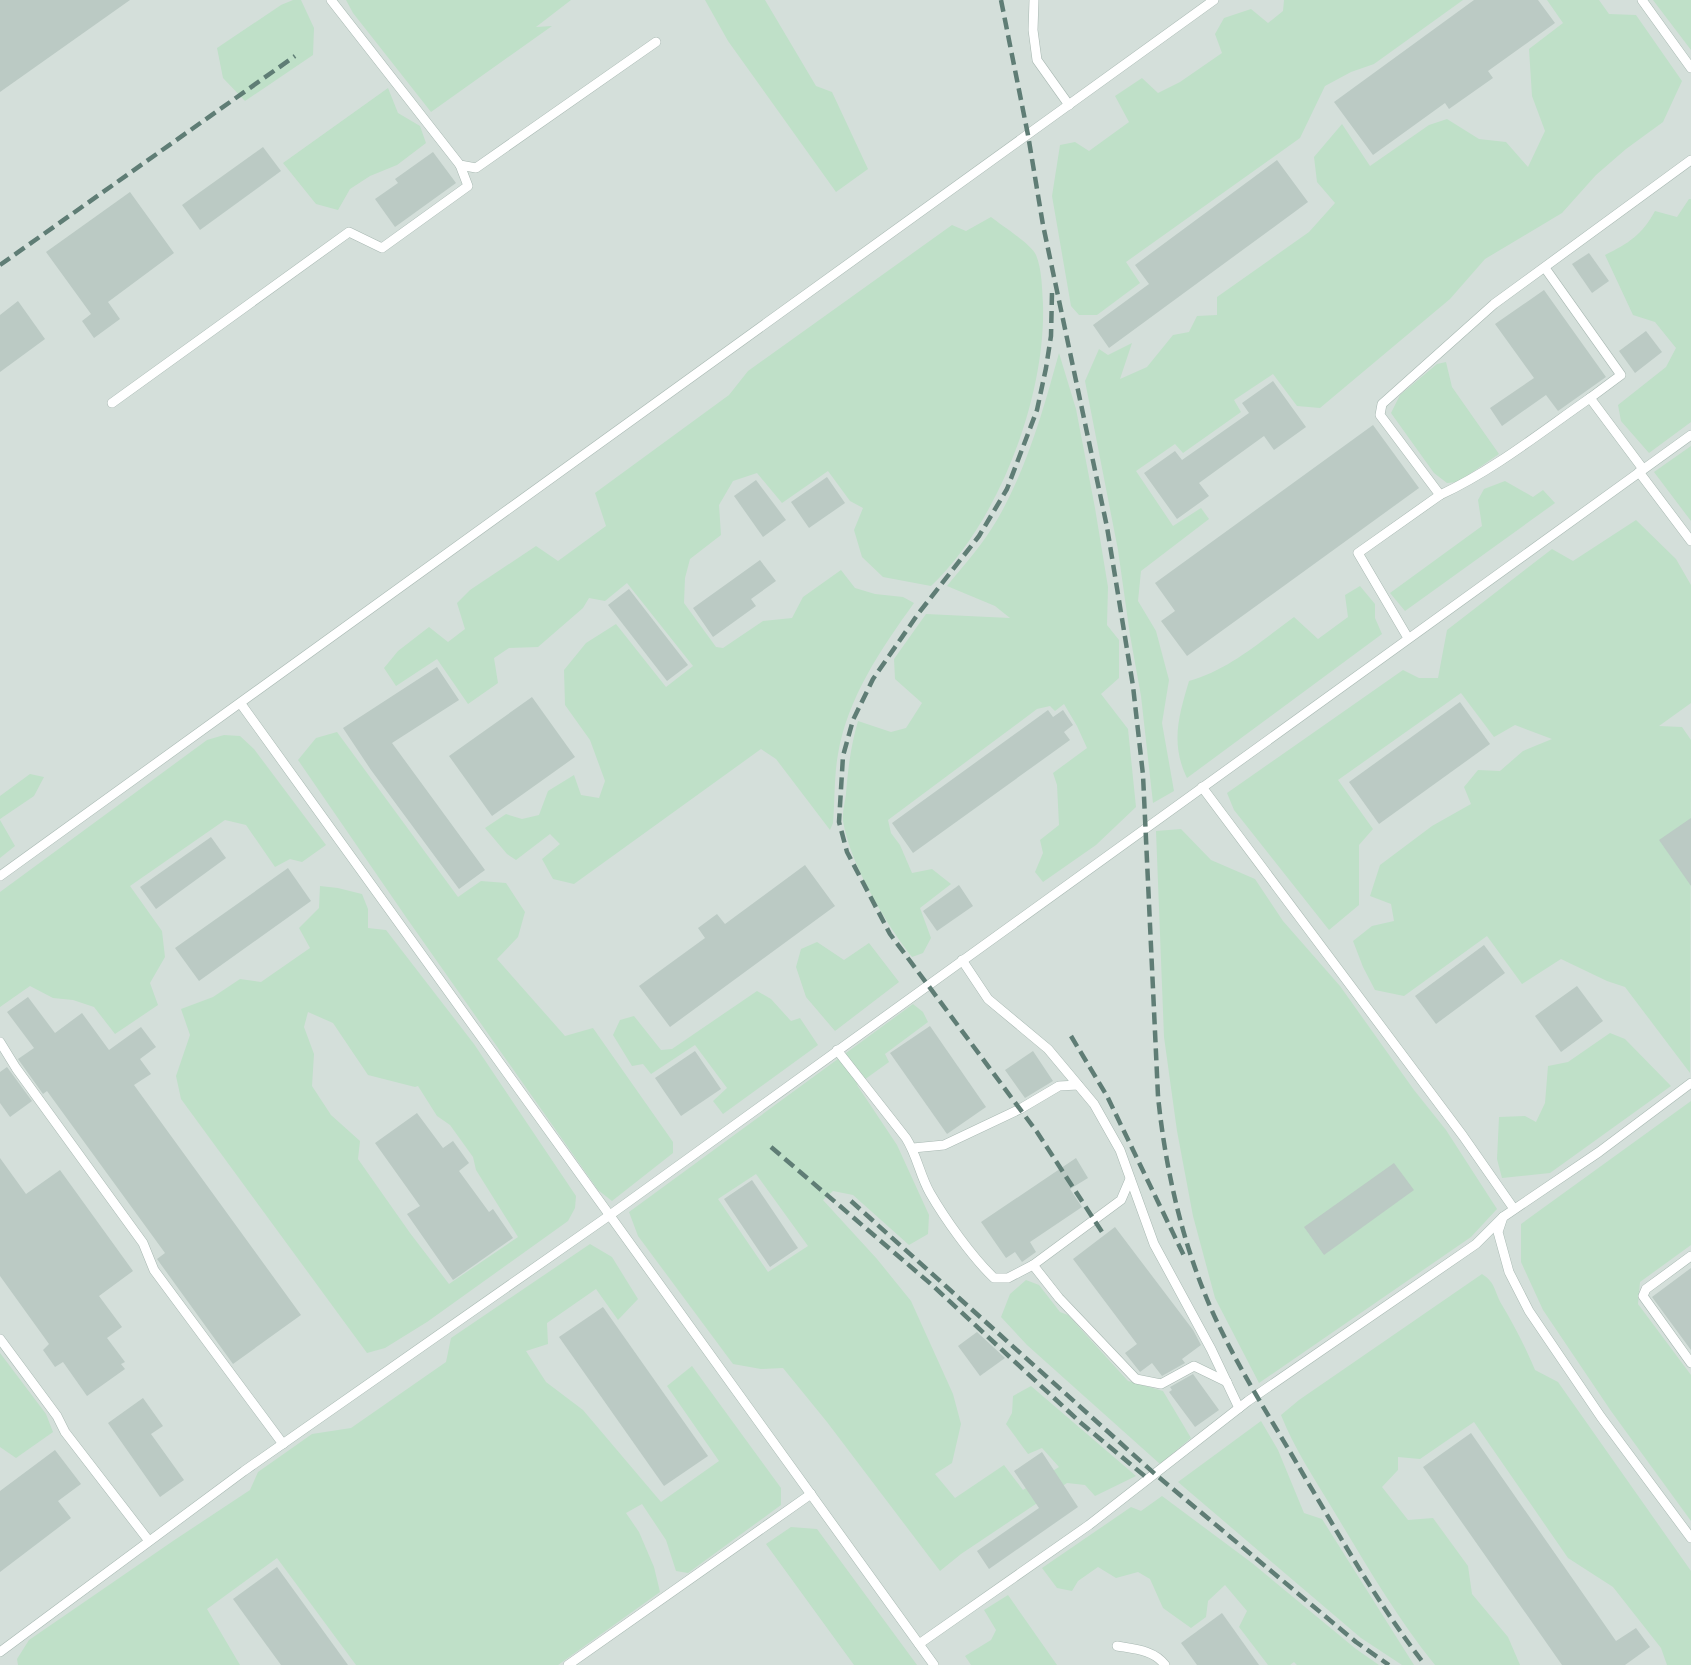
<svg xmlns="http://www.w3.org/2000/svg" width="1691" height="1665" font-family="'DM Sans',sans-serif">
<rect width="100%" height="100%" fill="#e6efeb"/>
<!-- built -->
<rect fill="#d4dfda" x="0" y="0" width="1691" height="1665"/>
<!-- green -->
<g fill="#bfe0c8" fill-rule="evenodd">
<path d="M 293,0 L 301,0 L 314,28 L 313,55 L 245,101 L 223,78 L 217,48 L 281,5 Z"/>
<path d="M 346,0 L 571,0 L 536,27 L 552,26 L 431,112 L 353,13 Z"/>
<path d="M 705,0 L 765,0 L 816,86 L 832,92 L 868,169 L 836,192 L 728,41 Z"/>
<path d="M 1284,0 L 1463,0 L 1374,64 L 1351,72 L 1325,86 L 1300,138 L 1126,262 L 1140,283 L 1097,315 L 1079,315 L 1071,306 L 1052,196 L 1060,145 L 1075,142 L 1089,151 L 1129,122 L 1115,96 L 1142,78 L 1158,93 L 1180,82 L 1222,53 L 1215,34 L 1224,18 L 1251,9 L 1268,23 L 1283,11 Z"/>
<path d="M 1547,0 L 1599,0 L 1609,14 L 1636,15 L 1682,81 L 1663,122 L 1626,149 L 1596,175 L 1562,213 L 1485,259 L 1450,299 L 1320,408 L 1297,406 L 1273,374 L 1234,400 L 1241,412 L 1183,453 L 1175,444 L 1136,471 L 1173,526 L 1201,508 L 1209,519 L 1141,571 L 1138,601 L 1156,631 L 1169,680 L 1162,723 L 1174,791 L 1153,803 L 1141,696 L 1130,635 L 1118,550 L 1085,381 L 1099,349 L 1108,355 L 1132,343 L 1120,379 L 1147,367 L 1173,335 L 1189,332 L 1197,316 L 1217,315 L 1217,297 L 1309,232 L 1335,203 L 1317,182 L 1314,157 L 1342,124 L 1370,166 L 1429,125 L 1447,119 L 1479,139 L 1506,142 L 1528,167 L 1545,131 L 1532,96 L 1529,49 L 1563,23 Z"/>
<path d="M 1653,0 L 1691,0 L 1691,50 Z"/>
<path d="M 388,88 L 398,113 L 420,126 L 426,143 L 397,165 L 370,176 L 350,189 L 338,210 L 316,204 L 283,163 Z"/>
<path d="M 1689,199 L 1691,199 L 1691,422 L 1649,453 L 1621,421 L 1618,405 L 1666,367 L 1676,348 L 1655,322 L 1633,315 L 1605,255 C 1629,243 1642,235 1655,211 L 1677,217 Z"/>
<path d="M 991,217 C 1001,225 1031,244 1036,255 C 1042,269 1042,289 1043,304 C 1046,396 999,522 931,586 L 883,577 L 862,557 L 854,530 L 863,508 L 850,501 L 828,471 L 782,503 L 757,473 L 733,481 L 719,505 L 721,535 L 690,559 L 685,578 L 684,603 L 716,647 L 723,648 L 763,621 L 792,618 L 803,597 L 841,570 L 855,588 L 875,594 L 903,597 L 914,603 C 881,649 848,697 838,754 C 834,776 835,800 833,823 L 830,830 L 776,759 L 761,749 L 574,884 L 553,879 L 542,859 L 560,844 L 550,834 L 516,860 L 507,854 L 485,828 L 506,814 L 522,819 L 539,815 L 548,791 L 574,775 L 581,795 L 599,798 L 605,781 L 590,740 L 565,705 L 564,670 L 586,643 L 616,624 L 666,687 L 693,666 L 627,583 L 605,601 L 589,598 L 583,608 L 538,647 L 509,648 L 494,658 L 498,683 L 468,704 L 437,659 L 396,686 L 384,668 L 398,651 L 429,627 L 448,642 L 465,629 L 457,603 L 470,590 L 536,546 L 558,561 L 606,526 L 595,493 L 729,395 L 748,371 L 952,225 L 966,231 Z"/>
<path d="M 1059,353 L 1076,409 L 1095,508 L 1108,587 L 1107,625 L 1119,640 L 1119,678 L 1101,694 L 1128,729 L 1136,807 L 1096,845 L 1043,882 L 1035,872 L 1043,853 L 1040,840 L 1059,825 L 1057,785 L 1053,773 L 1087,748 L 1077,726 L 1064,704 L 1055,711 L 1050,706 L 1037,709 L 888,820 L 891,833 L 900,845 L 912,873 L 932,869 L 951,884 L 920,908 L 931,938 L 923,953 L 912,957 C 886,924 850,864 843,821 C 842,813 845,802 846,794 C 848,768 851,745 858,721 L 891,732 L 906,728 L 922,703 L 895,679 L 894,659 L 926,614 L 1010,618 L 995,606 L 947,586 C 964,565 983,544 997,520 C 1027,468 1043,411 1059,353 Z"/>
<path d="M 1446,362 L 1452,387 L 1499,454 L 1458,482 L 1447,483 L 1434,473 L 1391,413 L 1400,395 L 1437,364 Z"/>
<path d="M 1691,446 L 1691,521 L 1654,472 Z"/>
<path d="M 1505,481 L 1533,497 L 1543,490 L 1555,503 L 1405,611 L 1390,593 L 1482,526 L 1478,500 L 1484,489 Z"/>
<path d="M 1636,520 L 1676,559 L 1691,585 L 1691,703 L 1659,726 L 1682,727 L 1691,740 L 1690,1073 L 1625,987 L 1607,981 L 1561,959 L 1522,984 L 1487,936 L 1404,996 L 1375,990 L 1363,967 L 1353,941 L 1372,926 L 1394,921 L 1391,904 L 1370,896 L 1380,865 L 1432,826 L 1471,804 L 1464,787 L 1478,770 L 1500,771 L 1523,751 L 1552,739 L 1515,725 L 1494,737 L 1461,693 L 1338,780 L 1373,829 L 1359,845 L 1359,905 L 1329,930 L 1234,810 L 1227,793 L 1403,670 L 1419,678 L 1438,678 L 1447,630 L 1552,549 L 1573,561 Z"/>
<path d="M 1360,586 L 1375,604 L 1375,618 L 1382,634 L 1187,778 C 1170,743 1179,715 1189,681 C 1229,670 1261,641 1294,617 L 1318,639 L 1348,617 L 1345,595 Z"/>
<path d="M 337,732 L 458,897 L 481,881 L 506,883 L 525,912 L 518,937 L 497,959 L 565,1036 L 593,1028 L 673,1142 L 673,1153 L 612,1201 L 598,1190 L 408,920 L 298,760 L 316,738 Z"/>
<path d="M 224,735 L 240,736 L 254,749 L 326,845 L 302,862 L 290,859 L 275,867 L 246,825 L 225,820 L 130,886 L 162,931 L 165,957 L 150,983 L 158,1005 L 115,1034 L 94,1007 L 73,1000 L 53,998 L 30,986 L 0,1007 L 0,892 L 207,740 Z"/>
<path d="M 30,774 L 44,777 L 34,796 L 0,819 L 0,796 Z"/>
<path d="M 0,820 L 15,846 L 0,858 Z"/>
<path d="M 1181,829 L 1211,860 L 1255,879 L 1283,921 L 1340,986 L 1414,1090 L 1446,1130 L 1497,1209 L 1471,1237 L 1259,1383 L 1215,1298 L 1193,1216 L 1177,1131 L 1164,1037 L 1156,831 Z"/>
<path d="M 320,886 L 338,888 L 362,894 L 368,909 L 368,928 L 386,930 L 474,1044 L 576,1196 L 575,1208 L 568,1221 L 427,1322 L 385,1348 L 367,1353 L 181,1099 L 176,1076 L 190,1035 L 181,1009 L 213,997 L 240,979 L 261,982 L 310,948 L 299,928 L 319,908 ZM 308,1012 L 333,1023 L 368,1075 L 415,1087 L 418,1086 L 437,1116 L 450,1125 L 473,1157 L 476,1170 L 518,1237 L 449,1284 L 410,1233 L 358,1159 L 360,1141 L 331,1115 L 312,1086 L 314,1054 L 304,1027 Z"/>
<path d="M 817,942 L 844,960 L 869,943 L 899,982 L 835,1031 L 806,997 L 796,967 L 801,949 Z"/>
<path d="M 757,991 L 771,999 L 791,1021 L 800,1018 L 818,1045 L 723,1114 L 713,1101 L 727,1088 L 695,1045 L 651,1074 L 643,1064 L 632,1066 L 613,1035 L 620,1020 L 634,1016 L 661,1050 L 672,1049 Z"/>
<path d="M 913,1004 L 923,1012 L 928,1022 L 885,1054 L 889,1062 L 857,1085 L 897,1145 L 929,1215 L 928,1234 L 909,1245 L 853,1195 L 833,1191 L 823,1200 L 877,1259 L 911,1301 L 953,1394 L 961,1424 L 952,1463 L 935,1474 L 955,1498 L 1004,1465 L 1023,1490 L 1059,1467 L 1042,1448 L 1028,1454 L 1006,1424 L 1012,1413 L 1013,1396 L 1031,1386 L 1136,1476 L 1095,1496 L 1085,1485 L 1067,1483 L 961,1554 L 940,1571 L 827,1422 L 783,1368 L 761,1369 L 733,1364 L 638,1236 L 629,1212 ZM 756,1174 L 808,1246 L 768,1272 L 718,1199 Z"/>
<path d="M 1610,1033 L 1625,1039 L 1671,1086 L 1550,1173 L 1502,1178 L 1497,1159 L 1499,1117 L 1525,1116 L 1536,1122 L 1545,1103 L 1548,1066 L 1568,1062 Z"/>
<path d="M 1691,1101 L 1691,1245 L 1640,1282 L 1638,1304 L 1691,1375 L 1691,1521 L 1611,1411 L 1543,1310 L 1521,1262 L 1521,1224 Z"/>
<path d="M 590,1244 L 612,1257 L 638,1299 L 618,1320 L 596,1289 L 547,1323 L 548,1344 L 526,1351 L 546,1382 L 583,1410 L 661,1502 L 719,1461 L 667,1386 L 692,1366 L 781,1488 L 781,1505 L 688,1573 L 676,1571 L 666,1540 L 642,1504 L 626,1513 L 639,1532 L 654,1567 L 660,1592 L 558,1665 L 356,1665 L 277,1558 L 207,1609 L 240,1665 L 18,1665 L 17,1659 L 29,1640 L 173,1541 L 250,1490 L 258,1472 L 312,1434 L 351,1428 L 446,1362 L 451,1338 Z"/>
<path d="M 1482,1274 C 1496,1283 1494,1291 1502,1305 C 1515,1327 1525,1346 1535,1370 L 1558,1382 L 1691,1571 L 1691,1665 L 1667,1665 L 1661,1648 L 1613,1587 L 1568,1558 L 1474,1422 L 1420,1459 L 1398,1457 L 1398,1470 L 1382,1487 L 1408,1520 L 1433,1518 L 1468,1566 L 1472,1594 L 1508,1637 L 1520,1665 L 1435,1665 C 1396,1617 1364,1561 1332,1508 C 1314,1478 1294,1448 1281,1415 L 1299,1400 Z"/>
<path d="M 1026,1280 L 1039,1285 L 1060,1312 L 1068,1315 L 1128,1381 L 1163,1391 L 1191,1438 L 1160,1464 L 1027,1345 L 1001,1317 L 1010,1294 Z"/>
<path d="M 0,1353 L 46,1414 L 53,1432 L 16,1458 L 0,1447 Z"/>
<path d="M 1261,1421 L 1278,1450 L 1304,1513 L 1322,1519 L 1414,1665 L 1402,1665 L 1361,1638 L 1178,1482 Z"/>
<path d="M 1162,1496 L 1252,1563 L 1356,1649 L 1379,1665 L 1297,1665 L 1294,1662 L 1290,1665 L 1268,1665 L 1239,1627 L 1247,1611 L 1225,1585 L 1208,1601 L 1206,1617 L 1191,1628 L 1163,1608 L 1150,1579 L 1138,1572 L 1116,1578 L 1098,1567 L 1078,1581 L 1072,1591 L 1057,1588 L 1042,1568 L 1131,1507 L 1141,1511 Z"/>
<path d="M 791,1527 L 817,1529 L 917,1665 L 854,1665 L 766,1544 Z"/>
<path d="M 1008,1595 L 1057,1665 L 971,1665 L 965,1656 L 991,1640 L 996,1630 L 984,1610 Z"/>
</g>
<!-- building -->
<g fill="#bbcac4">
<path d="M 0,0 L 130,0 L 0,92 Z"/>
<path d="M 1474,0 L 1538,0 L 1555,23 L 1488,71 L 1493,78 L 1449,109 L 1445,103 L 1373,155 L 1334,102 Z"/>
<path d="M 263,147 L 281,171 L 200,230 L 182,205 Z"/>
<path d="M 433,152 L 456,183 L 395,227 L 375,199 L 398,183 L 395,179 Z"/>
<path d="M 1277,160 L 1308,202 L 1109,348 L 1093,325 L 1149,284 L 1135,265 Z"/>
<path d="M 130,192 L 174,253 L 108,302 L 120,319 L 94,338 L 82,321 L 91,314 L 46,252 Z"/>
<path d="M 1589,253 L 1609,281 L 1592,293 L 1572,264 Z"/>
<path d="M 1544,290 L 1606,377 L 1558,411 L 1546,395 L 1502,426 L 1490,408 L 1534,378 L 1495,324 Z"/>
<path d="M 18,301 L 45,339 L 0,372 L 0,315 Z"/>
<path d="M 1646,331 L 1662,352 L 1635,373 L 1619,351 Z"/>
<path d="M 1273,381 L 1306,427 L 1274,450 L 1264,436 L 1199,483 L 1209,496 L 1177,519 L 1144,473 L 1175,451 L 1182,460 L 1249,413 L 1242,403 Z"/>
<path d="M 1373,425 L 1419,488 L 1187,656 L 1161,621 L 1175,611 L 1155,583 Z"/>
<path d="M 827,477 L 845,503 L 809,528 L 791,502 Z"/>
<path d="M 756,480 L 786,520 L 763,537 L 734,496 Z"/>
<path d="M 760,560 L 776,581 L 751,599 L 756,606 L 713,637 L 693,608 Z"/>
<path d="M 629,589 L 688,665 L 667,681 L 608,605 Z"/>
<path d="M 437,667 L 459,700 L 392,743 L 485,870 L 459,889 L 371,770 L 343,728 Z"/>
<path d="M 532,697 L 575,757 L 492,816 L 449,756 Z"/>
<path d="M 1460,702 L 1490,744 L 1379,824 L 1349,782 Z"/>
<path d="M 1048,710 L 1053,717 L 1063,710 L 1073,725 L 1064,732 L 1070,740 L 913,853 L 892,823 Z"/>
<path d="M 1691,818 L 1691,886 L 1659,840 Z"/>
<path d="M 211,837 L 226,858 L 156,909 L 140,887 Z"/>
<path d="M 805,865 L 835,906 L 670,1027 L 639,986 L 705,938 L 698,928 L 717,914 L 725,924 Z"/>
<path d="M 288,868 L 311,901 L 199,981 L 175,948 Z"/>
<path d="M 959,885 L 973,906 L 937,931 L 923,911 Z"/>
<path d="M 1484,945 L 1505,973 L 1436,1024 L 1415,996 Z"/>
<path d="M 1577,986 L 1603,1021 L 1561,1052 L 1535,1016 Z"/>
<path d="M 28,997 L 55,1033 L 82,1013 L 109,1050 L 141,1027 L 156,1047 L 140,1059 L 151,1074 L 134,1085 L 301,1315 L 233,1364 L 157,1259 L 165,1253 L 47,1091 L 43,1094 L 18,1059 L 34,1048 L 7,1012 Z"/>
<path d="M 930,1026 L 986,1107 L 947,1134 L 890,1053 Z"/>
<path d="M 695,1051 L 721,1089 L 681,1116 L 655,1078 Z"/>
<path d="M 1033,1051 L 1053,1081 L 1025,1098 L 1005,1070 Z"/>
<path d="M 7,1067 L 32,1101 L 10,1117 L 0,1103 L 0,1072 Z"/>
<path d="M 417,1113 L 443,1148 L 453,1141 L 469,1163 L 459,1171 L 489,1212 L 493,1209 L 513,1238 L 453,1280 L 407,1214 L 420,1206 L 375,1143 Z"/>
<path d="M 0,1158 L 26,1194 L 60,1170 L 133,1271 L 99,1296 L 122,1327 L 107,1338 L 125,1362 L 121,1364 L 125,1369 L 87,1396 L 63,1362 L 55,1367 L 43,1350 L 49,1344 L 0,1276 Z"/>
<path d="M 1076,1158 L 1088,1178 L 1070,1189 L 1082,1207 L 1030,1242 L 1036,1252 L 1022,1262 L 1015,1252 L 1006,1258 L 981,1222 Z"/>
<path d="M 1394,1163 L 1414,1190 L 1324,1255 L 1304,1227 Z"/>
<path d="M 752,1180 L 798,1248 L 770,1267 L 724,1199 Z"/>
<path d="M 1115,1227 L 1193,1330 L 1201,1345 L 1182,1359 L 1185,1363 L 1162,1376 L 1152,1363 L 1140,1372 L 1125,1353 L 1137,1344 L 1073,1259 Z"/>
<path d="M 1691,1268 L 1691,1350 L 1652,1297 Z"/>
<path d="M 603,1307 L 708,1456 L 664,1486 L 559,1337 Z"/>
<path d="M 977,1332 L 1005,1358 L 980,1376 L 958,1346 Z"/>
<path d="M 1193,1374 L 1219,1410 L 1195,1427 L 1169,1392 L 1172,1390 L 1170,1387 Z"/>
<path d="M 143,1398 L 163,1426 L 151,1434 L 184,1480 L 160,1497 L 108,1423 Z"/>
<path d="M 1471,1433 L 1616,1641 L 1636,1628 L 1650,1647 L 1625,1665 L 1562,1665 L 1423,1467 Z"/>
<path d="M 55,1450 L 81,1484 L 58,1501 L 71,1518 L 0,1572 L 0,1491 Z"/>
<path d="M 1042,1452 L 1078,1507 L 989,1569 L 977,1551 L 1039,1508 L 1014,1471 Z"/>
<path d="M 277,1567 L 348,1665 L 281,1665 L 233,1599 Z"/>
<path d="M 1222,1613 L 1259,1665 L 1197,1665 L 1181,1643 Z"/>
</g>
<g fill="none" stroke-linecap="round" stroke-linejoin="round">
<defs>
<g id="service">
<path d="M 331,0 L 460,165 L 476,168 L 656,42"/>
<path d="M 1034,0 L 1033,30 L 1037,60 L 1069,105"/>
<path d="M 1642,0 L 1691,68"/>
<path d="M 1545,268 L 1621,375 L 1590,398"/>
<path d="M 112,403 L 349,232 L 382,248 L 468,186 L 460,165"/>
<path d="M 1639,472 L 1691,541"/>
<path d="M 1440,495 C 1494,470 1541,432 1590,398 L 1643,469"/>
<path d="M 1408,638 L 1358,553 L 1440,495 L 1380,415 L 1382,404 L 1494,304 L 1691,160"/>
<path d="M 241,704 L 934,1665"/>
<path d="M 1202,787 L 1463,1136 L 1514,1209"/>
<path d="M 0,876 L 1214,0"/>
<path d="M 962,960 L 988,999 L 1048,1049 L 1094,1104 L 1120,1150 L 1154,1244 L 1211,1349 L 1239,1408"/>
<path d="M 0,1042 L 16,1068 L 143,1243 L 154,1270 L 283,1444"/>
<path d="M 837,1050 L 906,1138 C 917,1155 920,1176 930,1193 C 945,1219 972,1257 994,1278 L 1008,1278 L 1033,1265 L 1121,1200 L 1130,1179"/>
<path d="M 1691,1083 L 1599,1152 L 1503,1217 L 1498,1232 L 1509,1272 L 1529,1311 L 1601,1417 L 1691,1538"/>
<path d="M 913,1148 L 944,1145 L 1020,1109 L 1059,1086 L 1078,1085"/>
<path d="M 1691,1256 L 1646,1289 L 1643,1296 L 1691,1363"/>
<path d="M 1033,1265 L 1059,1298 L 1136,1379 L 1161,1384 L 1194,1366 L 1227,1382"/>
<path d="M 0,1339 L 57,1416 L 65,1432 L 149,1541"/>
<path d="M 919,1644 L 1089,1525 L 1248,1401 L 1476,1244 L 1503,1217"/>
<path d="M 1117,1646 C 1134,1649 1154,1650 1165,1665"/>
<path d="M 0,1652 L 244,1471 L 610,1215 L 1691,435"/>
<path d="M 568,1665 L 811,1494"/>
</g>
</defs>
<!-- service casing -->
<use href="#service" stroke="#a8b8b2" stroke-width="10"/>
<!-- service -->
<use href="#service" stroke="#fff" stroke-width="9"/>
<!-- rail -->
<g stroke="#5f7d75" stroke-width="4.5" stroke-dasharray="12 6" stroke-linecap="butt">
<path d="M 1001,0 L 1028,135 L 1043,225 L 1107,527 L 1133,686 L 1143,775 L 1158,1096 C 1166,1176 1186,1260 1222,1332 C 1246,1381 1276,1427 1303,1474 C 1342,1540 1378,1604 1425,1665"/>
<path d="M 0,265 L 295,56"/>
<path d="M 1052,293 L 1051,336 L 1046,368 L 1037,410 L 1007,489 L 979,536 L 918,614 L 873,679 L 853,720 L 843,756 L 839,822 L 847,852 L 890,934 L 1037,1132 L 1104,1235"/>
<path d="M 1071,1036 L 1107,1096 L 1186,1260"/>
<path d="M 771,1147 L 932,1285 L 1081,1423 L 1147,1478"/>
<path d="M 851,1201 L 1155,1474 L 1356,1642 L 1389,1665"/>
</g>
</g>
</svg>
